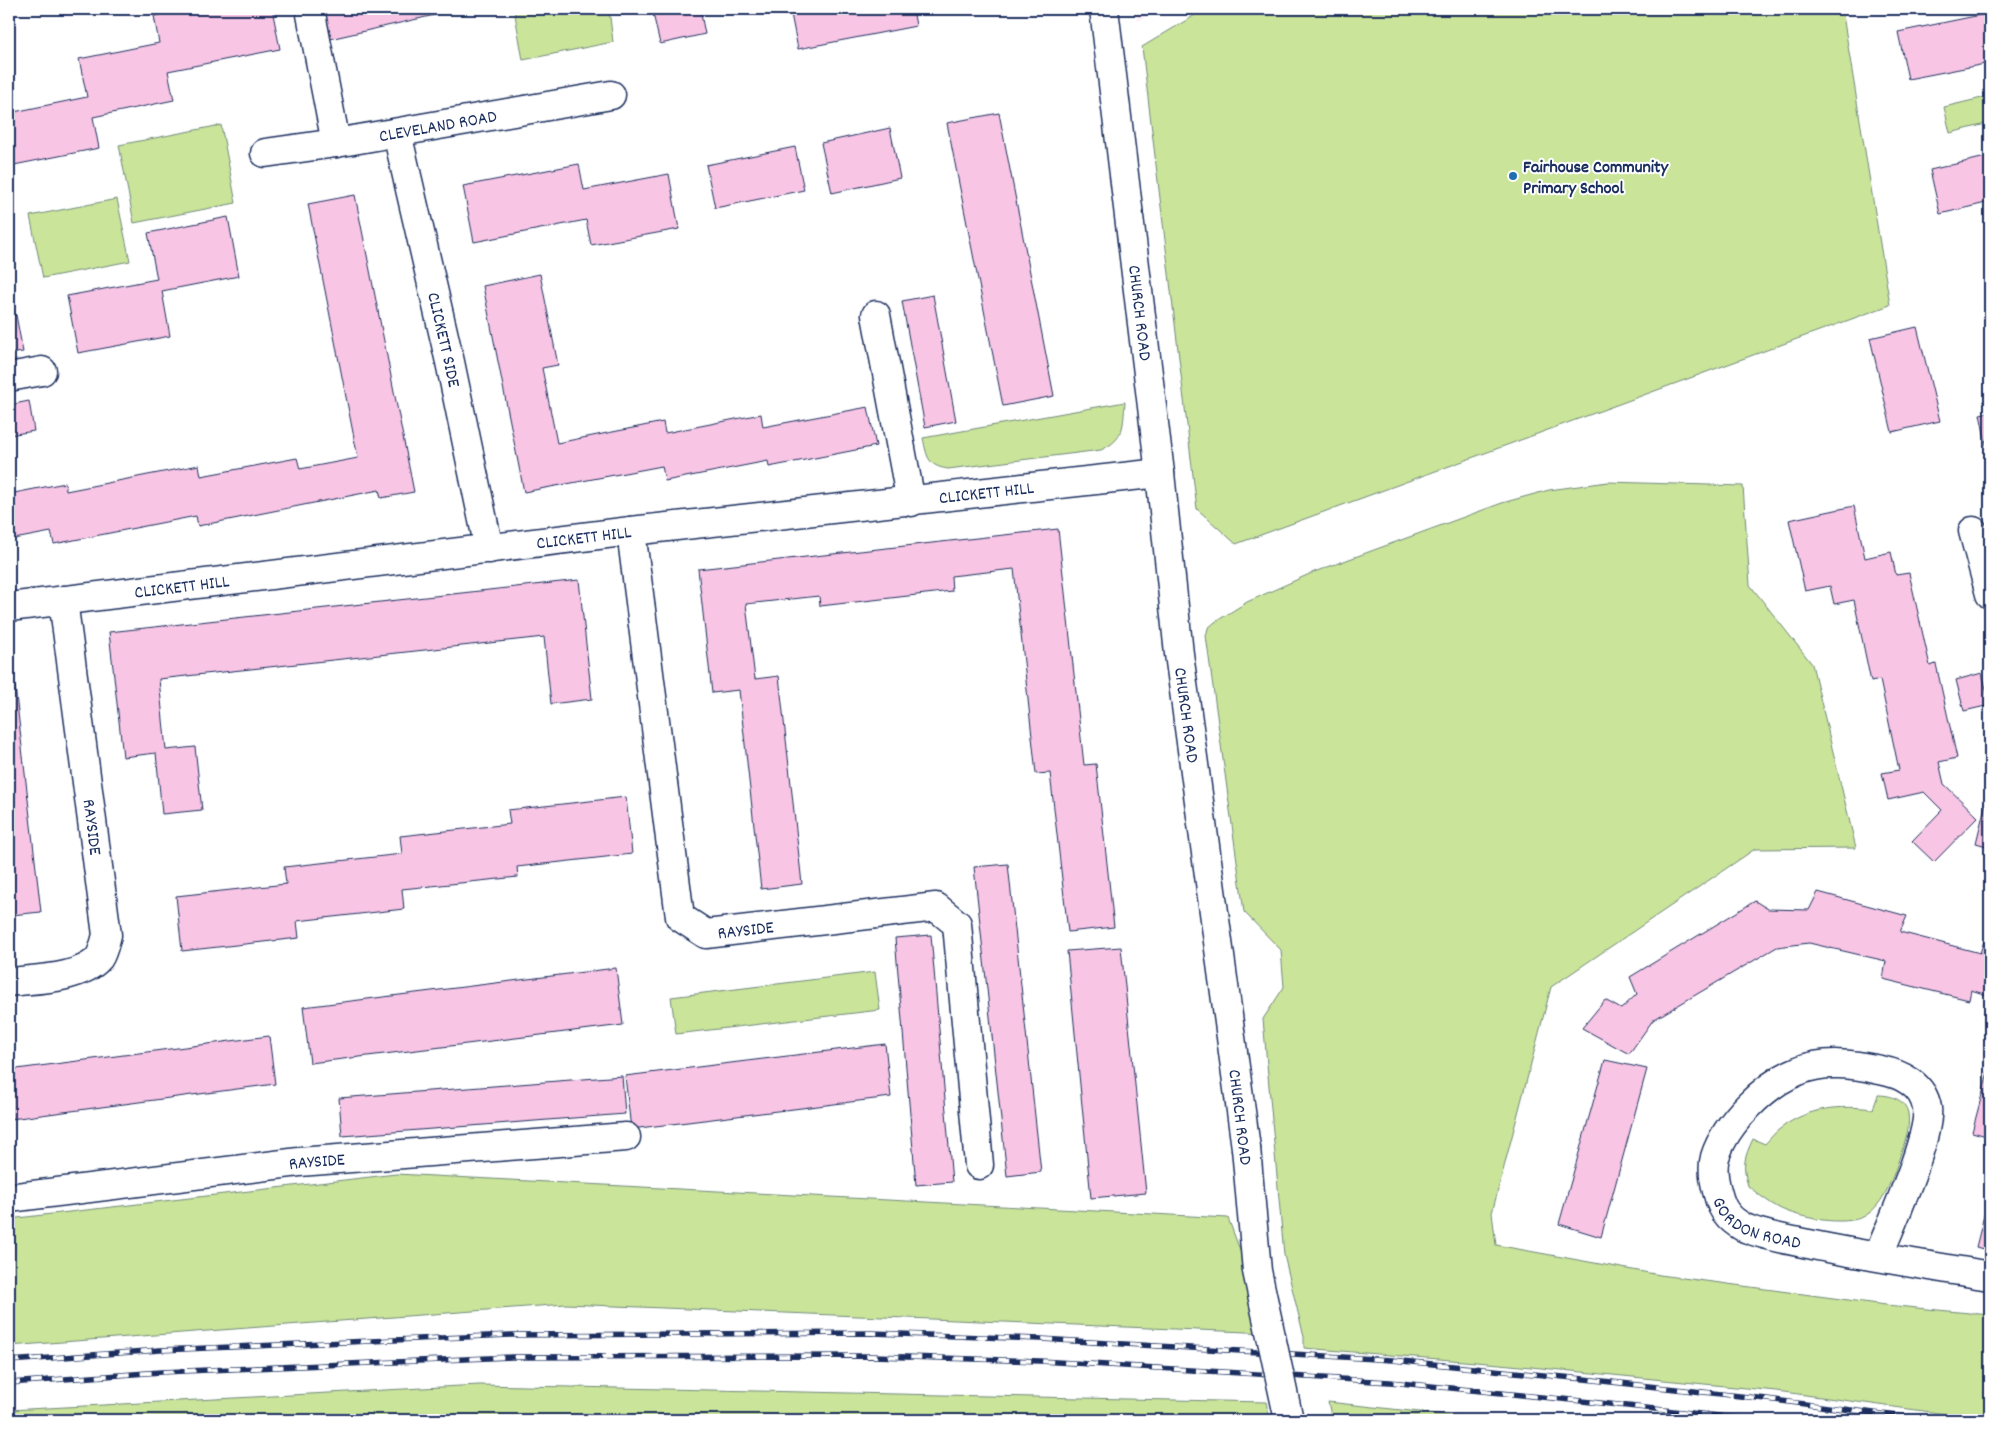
<svg xmlns="http://www.w3.org/2000/svg" width="1999" height="1429" font-family="Dekko,sans-serif">
<rect width="100%" height="100%" fill="#fff"/>
<filter id="ink" filterUnits="userSpaceOnUse"><feTurbulence type="fractalNoise" baseFrequency=".02" numOctaves="2"/><feDisplacementMap in="SourceGraphic" scale="10" xChannelSelector="R" yChannelSelector="G"/><feConvolveMatrix kernelMatrix="1 2 1 2 8 2 1 2 1" color-interpolation-filters="sRGB"/></filter>
<g filter="url(#ink)">
<!-- built -->
<path fill="#fdeef7" d="M 1136,9 L 1160,9 L 1137,21 Z"/>
<!-- green -->
<g fill="#cae49a" stroke="#728a7c">
<path d="M 514,9 L 609,9 L 613,42 L 523,60 Z"/>
<path d="M 1205,9 L 1842,9 L 1890,305 L 1236,544 L 1197,509 L 1142,47 Z"/>
<path d="M 1990,96 L 1990,123 L 1950,133 L 1944,107 Z"/>
<path d="M 221,125 L 236,203 L 134,223 L 119,145 Z"/>
<path d="M 117,199 L 130,261 L 43,278 L 30,216 Z"/>
<path d="M 1125,402 C 1123,426 1125,439 1101,450 L 948,469 C 927,466 927,456 923,438 Z"/>
<path d="M 1608,482 L 1743,486 L 1750,585 L 1812,664 L 1856,848 L 1755,849 L 1551,987 L 1492,1213 L 1496,1245 L 1660,1275 L 1886,1305 L 1990,1315 L 1990,1420 L 1776,1391 L 1500,1364 L 1304,1348 L 1304,1337 L 1284,1255 L 1263,1019 L 1284,987 L 1281,950 L 1244,912 L 1206,636 L 1208,628 L 1215,622 L 1247,602 L 1314,572 L 1502,503 L 1549,490 Z"/>
<path d="M 875,972 L 880,1010 L 676,1034 L 671,997 Z"/>
<path d="M 1878,1095 C 1890,1095 1905,1099 1908,1113 C 1911,1131 1902,1149 1897,1165 C 1891,1183 1882,1206 1865,1216 C 1845,1227 1799,1218 1779,1208 C 1768,1202 1758,1194 1748,1186 C 1742,1165 1744,1158 1753,1139 L 1765,1144 C 1770,1139 1775,1132 1781,1128 C 1809,1107 1840,1105 1873,1109 Z"/>
<path d="M 396,1174 L 1228,1218 L 1271,1333 L 566,1304 L 9,1346 L 9,1219 Z"/>
<path d="M 479,1385 L 1266,1402 L 1270,1420 L 9,1420 L 9,1410 Z"/>
<path d="M 1328,1402 L 1493,1420 L 1332,1420 Z"/>
</g>
<!-- building -->
<g fill="#f8c5e4" stroke="#1b2f5e">
<path d="M 188,9 L 272,9 L 280,49 L 168,71 L 174,100 L 93,117 L 99,148 L 9,166 L 9,113 L 87,97 L 79,59 L 159,43 L 154,16 Z"/>
<path d="M 323,9 L 461,9 L 330,39 Z"/>
<path d="M 652,9 L 700,9 L 705,34 L 660,44 Z"/>
<path d="M 790,9 L 913,9 L 916,26 L 798,49 Z"/>
<path d="M 977,9 L 1001,9 L 978,13 Z"/>
<path d="M 1990,13 L 1990,63 L 1908,79 L 1898,32 Z"/>
<path d="M 999,113 L 1054,396 L 1003,406 L 947,123 Z"/>
<path d="M 890,128 L 900,178 L 832,193 L 821,143 Z"/>
<path d="M 795,147 L 804,190 L 715,208 L 706,165 Z"/>
<path d="M 1990,156 L 1990,202 L 1940,214 L 1930,170 Z"/>
<path d="M 579,164 L 584,190 L 669,174 L 679,229 L 591,245 L 586,220 L 474,242 L 463,186 Z"/>
<path d="M 355,195 L 414,492 L 381,498 L 379,490 L 198,526 L 196,516 L 54,544 L 51,532 L 9,540 L 9,494 L 65,483 L 66,491 L 199,465 L 201,476 L 297,458 L 300,469 L 358,458 L 308,204 Z"/>
<path d="M 228,217 L 239,276 L 162,291 L 170,336 L 78,353 L 67,296 L 157,279 L 148,233 Z"/>
<path d="M 540,274 L 558,365 L 542,368 L 557,443 L 663,422 L 665,433 L 761,414 L 763,427 L 868,407 L 876,446 L 769,467 L 768,461 L 665,481 L 662,466 L 524,492 L 483,286 Z"/>
<path d="M 933,295 L 956,421 L 925,427 L 902,301 Z"/>
<path d="M 16,315 L 23,352 L 9,354 L 9,316 Z"/>
<path d="M 1917,327 L 1940,421 L 1892,432 L 1870,338 Z"/>
<path d="M 29,401 L 34,431 L 9,435 L 9,405 Z"/>
<path d="M 1990,412 L 1990,463 L 1980,414 Z"/>
<path d="M 1854,506 L 1865,558 L 1891,552 L 1896,575 L 1909,573 L 1930,666 L 1936,664 L 1957,758 L 1939,762 L 1944,784 L 1978,817 L 1934,862 L 1912,841 L 1942,810 L 1924,792 L 1888,800 L 1882,773 L 1899,770 L 1880,680 L 1871,682 L 1854,600 L 1834,604 L 1830,586 L 1805,591 L 1789,520 Z"/>
<path d="M 1058,529 L 1084,765 L 1096,764 L 1114,927 L 1068,932 L 1050,773 L 1036,774 L 1014,569 L 951,576 L 952,591 L 820,606 L 819,596 L 746,604 L 755,679 L 779,676 L 802,884 L 761,889 L 739,690 L 712,693 L 698,569 Z"/>
<path d="M 579,580 L 592,699 L 551,704 L 544,637 L 159,679 L 166,750 L 195,747 L 202,810 L 162,814 L 156,753 L 123,757 L 109,632 Z"/>
<path d="M 9,652 L 11,652 L 41,912 L 11,915 L 9,893 Z"/>
<path d="M 1982,673 L 1990,705 L 1964,711 L 1956,680 Z"/>
<path d="M 1990,786 L 1990,847 L 1976,843 Z"/>
<path d="M 626,797 L 632,854 L 517,867 L 518,877 L 402,889 L 404,909 L 297,921 L 299,938 L 182,951 L 176,896 L 286,884 L 284,867 L 402,854 L 400,836 L 510,824 L 508,810 Z"/>
<path d="M 1008,864 L 1041,1172 L 1007,1176 L 974,867 Z"/>
<path d="M 1818,892 L 1907,916 L 1900,932 L 1980,953 L 1984,941 L 1990,942 L 1990,996 L 1971,990 L 1969,1000 L 1883,979 L 1886,961 L 1809,943 L 1777,947 L 1653,1020 L 1629,1054 L 1582,1028 L 1605,1000 L 1621,1009 L 1637,994 L 1630,977 L 1755,901 L 1768,909 L 1809,910 Z"/>
<path d="M 931,935 L 952,1182 L 916,1185 L 895,938 Z"/>
<path d="M 1121,947 L 1146,1193 L 1091,1198 L 1067,951 Z"/>
<path d="M 616,968 L 623,1025 L 310,1063 L 303,1007 Z"/>
<path d="M 269,1036 L 275,1084 L 11,1119 L 9,1070 Z"/>
<path d="M 885,1044 L 891,1097 L 631,1129 L 625,1076 Z"/>
<path d="M 1605,1060 L 1647,1069 L 1601,1237 L 1559,1224 Z"/>
<path d="M 1988,1072 L 1990,1072 L 1990,1137 L 1972,1132 Z"/>
<path d="M 622,1076 L 625,1114 L 342,1136 L 339,1098 Z"/>
<path d="M 1990,1192 L 1990,1251 L 1976,1247 Z"/>
</g>
<g fill="none" stroke-linecap="round" stroke-linejoin="round">
<defs>
<g id="minor">
<path d="M 310,9 L 336,143"/>
<path id="s1" d="M 1104,9 L 1160,473 L 1179,654 L 1246,1148"/>
<path id="s2" d="M 397,133 L 450,362 L 489,549"/>
<path id="s3" d="M 265,153 L 336,143 L 611,95"/>
<path d="M 876,315 L 911,502"/>
<path d="M 9,377 L 42,371"/>
<path id="s4" d="M 631,531 L 680,917 L 706,934 L 936,907 L 957,924 L 979,1165"/>
<path d="M 1973,531 L 1990,594"/>
<path id="s5" d="M 9,607 L 631,531 L 1160,473"/>
<path d="M 9,982 C 35,979 81,979 99,958 C 103,952 105,942 107,935 L 63,600"/>
<path id="s6" d="M 9,1198 L 299,1162 L 626,1137"/>
<path id="s7" d="M 1878,1257 C 1890,1226 1931,1137 1927,1108 C 1923,1085 1902,1074 1880,1070 C 1853,1064 1824,1060 1798,1071 C 1765,1084 1726,1123 1715,1157 C 1712,1168 1714,1180 1717,1191 C 1719,1199 1722,1209 1728,1215 C 1731,1219 1738,1224 1743,1227 C 1759,1235 1794,1241 1813,1245 C 1872,1257 1931,1266 1990,1276"/>
</g>
</defs>
<!-- minor casing -->
<use href="#minor" stroke="#1b2f5e" stroke-width="31"/>
<!-- minor -->
<use href="#minor" stroke="#fff" stroke-width="28"/>
<defs>
<g id="rail">
<path d="M 9,1361 L 160,1350 L 511,1335 L 872,1333 L 1041,1339 L 1392,1360 L 1584,1379 L 1767,1399 L 1928,1420"/>
<path d="M 9,1383 L 161,1372 L 512,1357 L 872,1356 L 1040,1361 L 1390,1382 L 1582,1401 L 1755,1420"/>
</g>
</defs>
<!-- rail casing -->
<use href="#rail" stroke="#1b2f5e" stroke-width="5.5"/>
<!-- rail -->
<use href="#rail" stroke="#fff" stroke-width="4" stroke-dasharray="11" stroke-linecap="butt"/>
<defs>
<path id="minor-bridge" d="M 1246,1148 L 1257,1271 L 1289,1420"/>
</defs>
<!-- minor-bridge casing -->
<use href="#minor-bridge" stroke="#1b2f5e" stroke-width="31" stroke-linecap="butt"/>
<!-- minor-bridge -->
<use href="#minor-bridge" stroke="#fff" stroke-width="28"/>
</g>
</g>
<!-- markers -->
<circle fill="#1f6fb2" stroke="#fff" stroke-width="2" cx="1513" cy="176" r="5"/>
<g text-anchor="middle" stroke-width="4" stroke-linejoin="round" paint-order="stroke">
<!-- street labels -->
<g font-size="18" fill="#1b2f5e" stroke="#fff">
<text dy="6" stroke="none"><textPath href="#s3" startOffset="175">CLEVELAND ROAD</textPath></text>
<text dy="6" stroke="none"><textPath href="#s1" startOffset="306">CHURCH ROAD</textPath></text>
<text dy="6" stroke="none"><textPath href="#s2" startOffset="212">CLICKETT SIDE</textPath></text>
<text dy="6" stroke="none"><textPath href="#s5" startOffset="984">CLICKETT HILL</textPath></text>
<text dy="6" stroke="none"><textPath href="#s5" startOffset="579">CLICKETT HILL</textPath></text>
<text dy="6" stroke="none"><textPath href="#s5" startOffset="174">CLICKETT HILL</textPath></text>
<text dy="6" stroke="none"><textPath href="#s1" startOffset="711">CHURCH ROAD</textPath></text>
<text transform="translate(93 827) rotate(83)" y="6">RAYSIDE</text>
<text dy="6" stroke="none"><textPath href="#s4" startOffset="460">RAYSIDE</textPath></text>
<text transform="translate(1241 1117) rotate(83)" y="6">CHURCH ROAD</text>
<text dy="6" stroke="none"><textPath href="#s6" startOffset="310">RAYSIDE</textPath></text>
<text dy="6" stroke="none"><textPath href="#s7" startOffset="519">GORDON ROAD</textPath></text>
</g>
<!-- poi labels -->
<g font-size="18" font-weight="bold" fill="#1b2f5e" stroke="#fff" text-anchor="start">
<text x="1523" y="172">Fairhouse Community<tspan x="1523" dy="21">Primary School</tspan></text>
</g>
</g>
<!-- margin -->
<rect width="1999" height="1429" fill="none" stroke="#fff" stroke-width="30"/>
<rect x="15" y="15" width="1969" height="1399" fill="none" stroke="#1b2f5e" stroke-width="2" filter="url(#ink)"/>
</svg>
